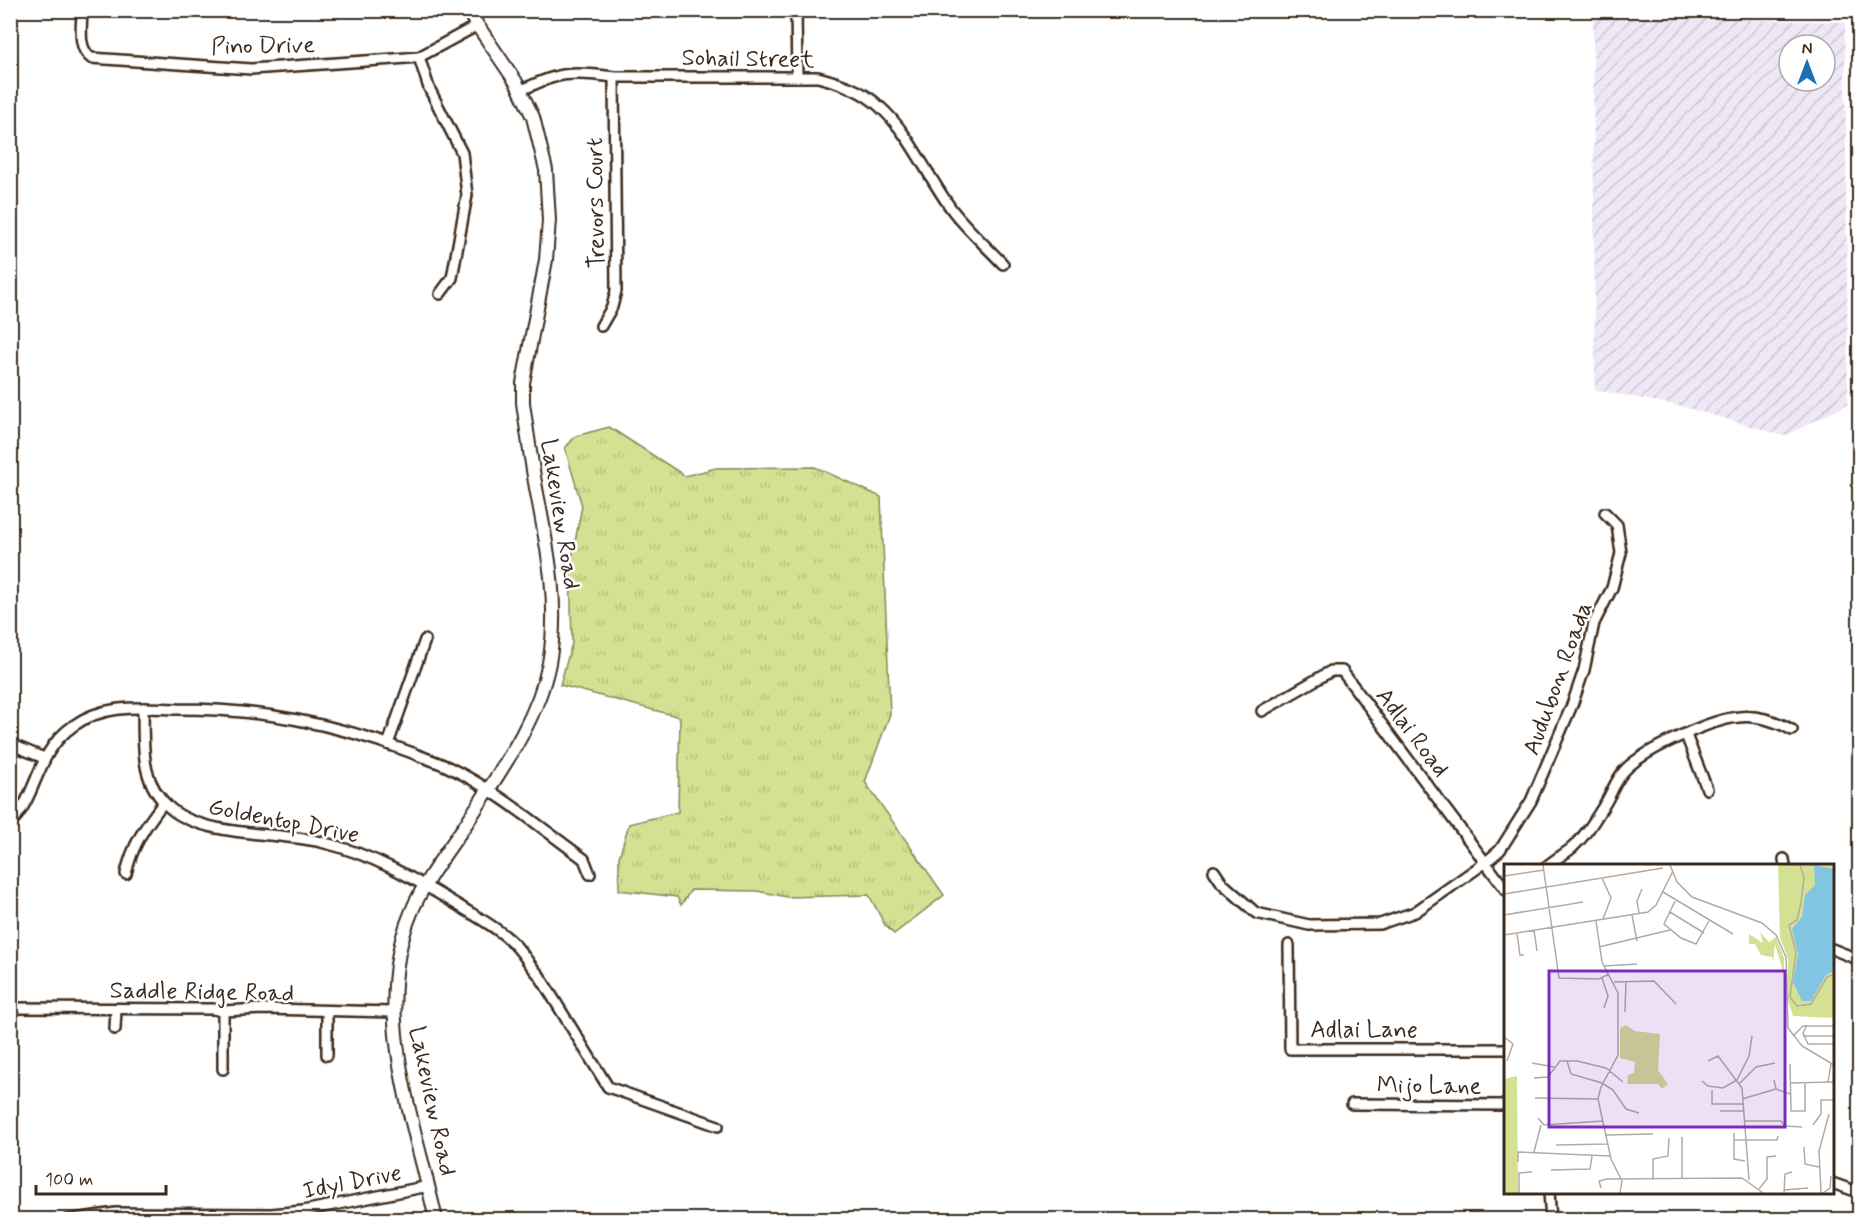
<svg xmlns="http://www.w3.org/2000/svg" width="1870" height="1230" font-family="Mynerve,sans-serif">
<defs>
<pattern id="industrial-furrows" width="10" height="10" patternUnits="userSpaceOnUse" patternTransform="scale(1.5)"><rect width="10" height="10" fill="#eee7f5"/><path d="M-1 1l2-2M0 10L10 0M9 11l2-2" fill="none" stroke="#cdc6d2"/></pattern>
<pattern id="grass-tufts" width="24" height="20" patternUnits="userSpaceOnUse" patternTransform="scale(1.5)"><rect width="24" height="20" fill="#d4e092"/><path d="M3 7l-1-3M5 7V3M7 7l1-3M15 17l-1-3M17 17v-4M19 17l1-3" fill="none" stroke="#b7c07d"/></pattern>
</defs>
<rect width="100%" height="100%" fill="#fff"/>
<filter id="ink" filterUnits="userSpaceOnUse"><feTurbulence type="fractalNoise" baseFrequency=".0167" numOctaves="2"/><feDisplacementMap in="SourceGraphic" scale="12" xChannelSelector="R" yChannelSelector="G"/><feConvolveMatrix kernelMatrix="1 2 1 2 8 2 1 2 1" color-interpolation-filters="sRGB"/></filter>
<g filter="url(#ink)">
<!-- industrial -->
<path fill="url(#industrial-furrows)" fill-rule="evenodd" d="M 1593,16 L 1845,22 L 1848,404 L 1785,436 L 1681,406 L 1595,390 ZM 1789,45 L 1825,45 L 1825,81 L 1789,81 Z"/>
<!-- grass -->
<path fill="url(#grass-tufts)" stroke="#888558" stroke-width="1.5" d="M 609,427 L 685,476 L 716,468 L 815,467 L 881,497 L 890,714 L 865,782 L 944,895 L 894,934 L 885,925 L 869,895 L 787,897 L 757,891 L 691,890 L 681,905 L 677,897 L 619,890 L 619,857 L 629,824 L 678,812 L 680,717 L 560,685 L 572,643 L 570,567 L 582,506 L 565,448 L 576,436 Z"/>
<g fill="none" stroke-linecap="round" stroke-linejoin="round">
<defs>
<g id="minor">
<path d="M 82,10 C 82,26 77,48 91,58 L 251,69 L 394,59 L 419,57 L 478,25"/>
<path d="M 796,10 L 797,77"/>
<path d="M 419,57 L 429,88 L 462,153 L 467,195 L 452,278 L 440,294"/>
<path d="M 520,91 C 558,72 572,71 614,77 L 818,77 C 840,83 862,90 879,106 C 910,133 928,178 953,211 C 968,230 987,247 1003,264"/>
<path d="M 601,326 L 612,307 L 616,291 L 614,77"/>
<path d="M 143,708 C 144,747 139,782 171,809 C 205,837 278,832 321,842 C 373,854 416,880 461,907 C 477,917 496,927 510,940 C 521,949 529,965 539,975 L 608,1087 L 718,1126"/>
<path d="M 1262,711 L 1331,671 L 1342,671 L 1506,890"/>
<path d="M 1686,735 L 1707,789"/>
<path d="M 10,744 L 44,758"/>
<path d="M 388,744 L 425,640"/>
<path d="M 10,824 C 39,794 35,753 73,726 C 104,703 142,708 178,709 C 260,709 333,723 410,752 C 424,758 439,762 452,769 C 496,790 544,830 584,859 L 590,874"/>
<path d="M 1784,859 L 1785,866"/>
<path d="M 1547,866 C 1555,859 1565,854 1573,847 C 1587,834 1596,818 1606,802 C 1612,792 1616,780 1624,771 C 1643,750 1712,719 1739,717 C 1757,715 1777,721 1792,730"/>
<path d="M 1214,871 L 1222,883 L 1256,913 L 1309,925 L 1380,924 L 1415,912 L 1486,862 L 1500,850 L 1531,801 L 1572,705 L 1584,670 L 1594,623 L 1612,588 L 1621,553 L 1617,525 L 1605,513"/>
<path d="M 126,874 C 132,845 146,825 164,802"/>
<path d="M 1289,945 L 1290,1049 L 1506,1049"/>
<path d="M 1832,949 L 1860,960"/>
<path d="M 10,1008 L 213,1009 L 223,1011 L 265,1009 L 393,1012"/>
<path d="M 223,1011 L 223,1069"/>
<path d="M 327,1012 L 327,1055"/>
<path d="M 115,1029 L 116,1009"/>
<path d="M 1352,1104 L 1506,1105"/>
<path d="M 1832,1183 L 1858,1192 L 1860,1196"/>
<path d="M 1549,1192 L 1551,1220"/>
<path d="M 67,1220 L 116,1213 L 271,1214 L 303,1211 L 429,1186"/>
</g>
<path id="tertiary" d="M 436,1220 C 415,1122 370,1011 411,913 C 424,881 447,852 466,824 C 498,774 537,723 549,663 C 560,604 547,546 536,488 C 531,460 527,431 523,403 L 523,383 L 546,260 L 549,220 L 546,170 L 533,117 L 516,82 L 467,10"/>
</defs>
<!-- minor casing -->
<use href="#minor" stroke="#3b2a1e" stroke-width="14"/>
<!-- tertiary casing -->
<use href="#tertiary" stroke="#3b2a1e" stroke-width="16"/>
<!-- minor -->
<use href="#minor" stroke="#fff" stroke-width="9"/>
<!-- tertiary -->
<use href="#tertiary" stroke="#fff" stroke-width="12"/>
</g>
</g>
<g text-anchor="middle" stroke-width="5" stroke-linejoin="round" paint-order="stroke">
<!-- street labels -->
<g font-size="24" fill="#3b2a1e" stroke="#fff">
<text transform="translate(263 45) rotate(-1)" y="8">Pino Drive</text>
<text transform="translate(748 58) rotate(1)" y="8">Sohail Street</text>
<text transform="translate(595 203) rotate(-91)" y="8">Trevors Court</text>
<text transform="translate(561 514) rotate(81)" y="8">Lakeview Road</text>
<text transform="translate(1557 678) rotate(-70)" y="8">Audubon Roada</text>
<text transform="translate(1413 732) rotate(53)" y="8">Adlai Road</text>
<text transform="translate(284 820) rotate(11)" y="8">Goldentop Drive</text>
<text transform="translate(202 991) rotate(1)" y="8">Saddle Ridge Road</text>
<text x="1364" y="1037">Adlai Lane</text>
<text x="1429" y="1093">Mijo Lane</text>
<text transform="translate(433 1101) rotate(78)" y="8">Lakeview Road</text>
<text transform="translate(352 1181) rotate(-11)" y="8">Idyl Drive</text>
</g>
</g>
<!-- overview -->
<g transform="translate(1504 864)">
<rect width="330" height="330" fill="#fff"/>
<path d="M 274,1 L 330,1 L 330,154 L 289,152 L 283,133 L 284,94 L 276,74 ZM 256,68 L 265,78 L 272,73 L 280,94 L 280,111 L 271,80 L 269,98 L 268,93 L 257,91 L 251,80 L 245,80 L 245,70 L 259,79 ZM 122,161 L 131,167 L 156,170 L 154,206 L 164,220 L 158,225 L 154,220 L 123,220 L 124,211 L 130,209 L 131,198 L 116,194 L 116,164 ZM 13,212 L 14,329 L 0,329 L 0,215 Z" fill="#d4e092"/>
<path d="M 310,1 L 330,5 L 330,107 L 322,111 L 307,137 L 298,137 L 289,118 L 294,90 L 288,65 L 298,53 L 301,31 L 311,21 Z" fill="#81c5e2"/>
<path fill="none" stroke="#b1aaa5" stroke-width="1.5" d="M 39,1 L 55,114 L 95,115 L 105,110M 166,1 L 173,18 L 188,33 L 258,59 L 272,71 L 282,93 L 284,164 L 298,182 L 330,201M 296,1 L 300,13 L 297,39 L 293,56 L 285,61 L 292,88 L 286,133 L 293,142 L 307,140 L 323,113 L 330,110M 0,12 L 40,6M 98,14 L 107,34 L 99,55M 159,28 L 229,70M 0,30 L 159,4M 172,35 L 160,60 L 177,74 L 192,80 L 206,55M 166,48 L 200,69M 135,49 L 133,37 L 138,25M 0,51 L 79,38M 128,51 L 133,77M 92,57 L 98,98 L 114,129 L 114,191 L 97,223 L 94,235 L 107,295 L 118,317 L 116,329M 30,66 L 33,87M 13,69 L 16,91 L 20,91M 0,71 L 144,48 L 152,41 L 169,7M 95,83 L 166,66M 100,102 L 133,100M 98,114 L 104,132 L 100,144M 110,118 L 150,117 L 172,140M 121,148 L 122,117M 303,161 L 299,169 L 304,180 L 330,180M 289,172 L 299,162 L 330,162M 299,172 L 330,172M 0,173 L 9,180 L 3,197M 63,197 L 67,210 L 98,219 L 109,226 L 122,245 L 135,249M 204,197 L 214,192 L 238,224 L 245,316M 28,199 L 50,203M 286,200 L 287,247 L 301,247 L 301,218M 30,214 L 44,213 L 56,197 L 73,197 L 102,204 L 119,218M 270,216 L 272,225 L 286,230M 198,217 L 204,222 L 219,224 L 233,216 L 245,192 L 248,172M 324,218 L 327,200M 286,219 L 329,218M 235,220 L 252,203 L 271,199M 208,226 L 208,240 L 239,240M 31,234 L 94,235M 238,235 L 272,225M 216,247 L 239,247M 34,254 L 40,261 L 99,257M 240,257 L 277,257 L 281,262 L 298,263M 309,261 L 317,250 L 317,236 L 330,236M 230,269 L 230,295 L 241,297M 101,271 L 149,270M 178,273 L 178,315M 230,276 L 273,276 L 274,272M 52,281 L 103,280M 300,283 L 301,300 L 315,303M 30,288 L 37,261M 14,298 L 14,288 L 106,292M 47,306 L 86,305 L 88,292M 149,316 L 149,295 L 164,292 L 165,274M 97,324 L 95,317 L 103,315 L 238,314 L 259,329M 255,325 L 263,315 L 263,293 L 272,292M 280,326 L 304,324M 15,329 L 15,309 L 28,308M 280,329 L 281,310 L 288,308M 317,329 L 315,287 L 325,250M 319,329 L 326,324 L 327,312"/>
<path fill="#7b2cbf" fill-opacity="0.15" stroke="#7b2cbf" stroke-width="3" d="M 45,107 L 281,107 L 281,263 L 45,263 Z"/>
<rect width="330" height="330" fill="none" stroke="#3b2a1e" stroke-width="3"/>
</g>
<!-- margin -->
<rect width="1870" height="1230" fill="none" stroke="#fff" stroke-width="36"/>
<rect x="18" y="18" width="1834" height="1194" fill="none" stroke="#3b2a1e" stroke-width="2" filter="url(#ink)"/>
<!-- north arrow -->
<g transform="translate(1807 63)"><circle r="28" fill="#ffffff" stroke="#b1aaa5" stroke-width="1.5"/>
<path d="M0-4.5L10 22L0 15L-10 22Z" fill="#1f6fb2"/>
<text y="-9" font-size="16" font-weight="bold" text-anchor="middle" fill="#3b2a1e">N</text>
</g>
<!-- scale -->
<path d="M36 1185v9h130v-9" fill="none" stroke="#3b2a1e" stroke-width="3"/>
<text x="45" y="1185" font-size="18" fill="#3b2a1e" stroke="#ffffff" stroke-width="4.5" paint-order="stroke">100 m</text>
</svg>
